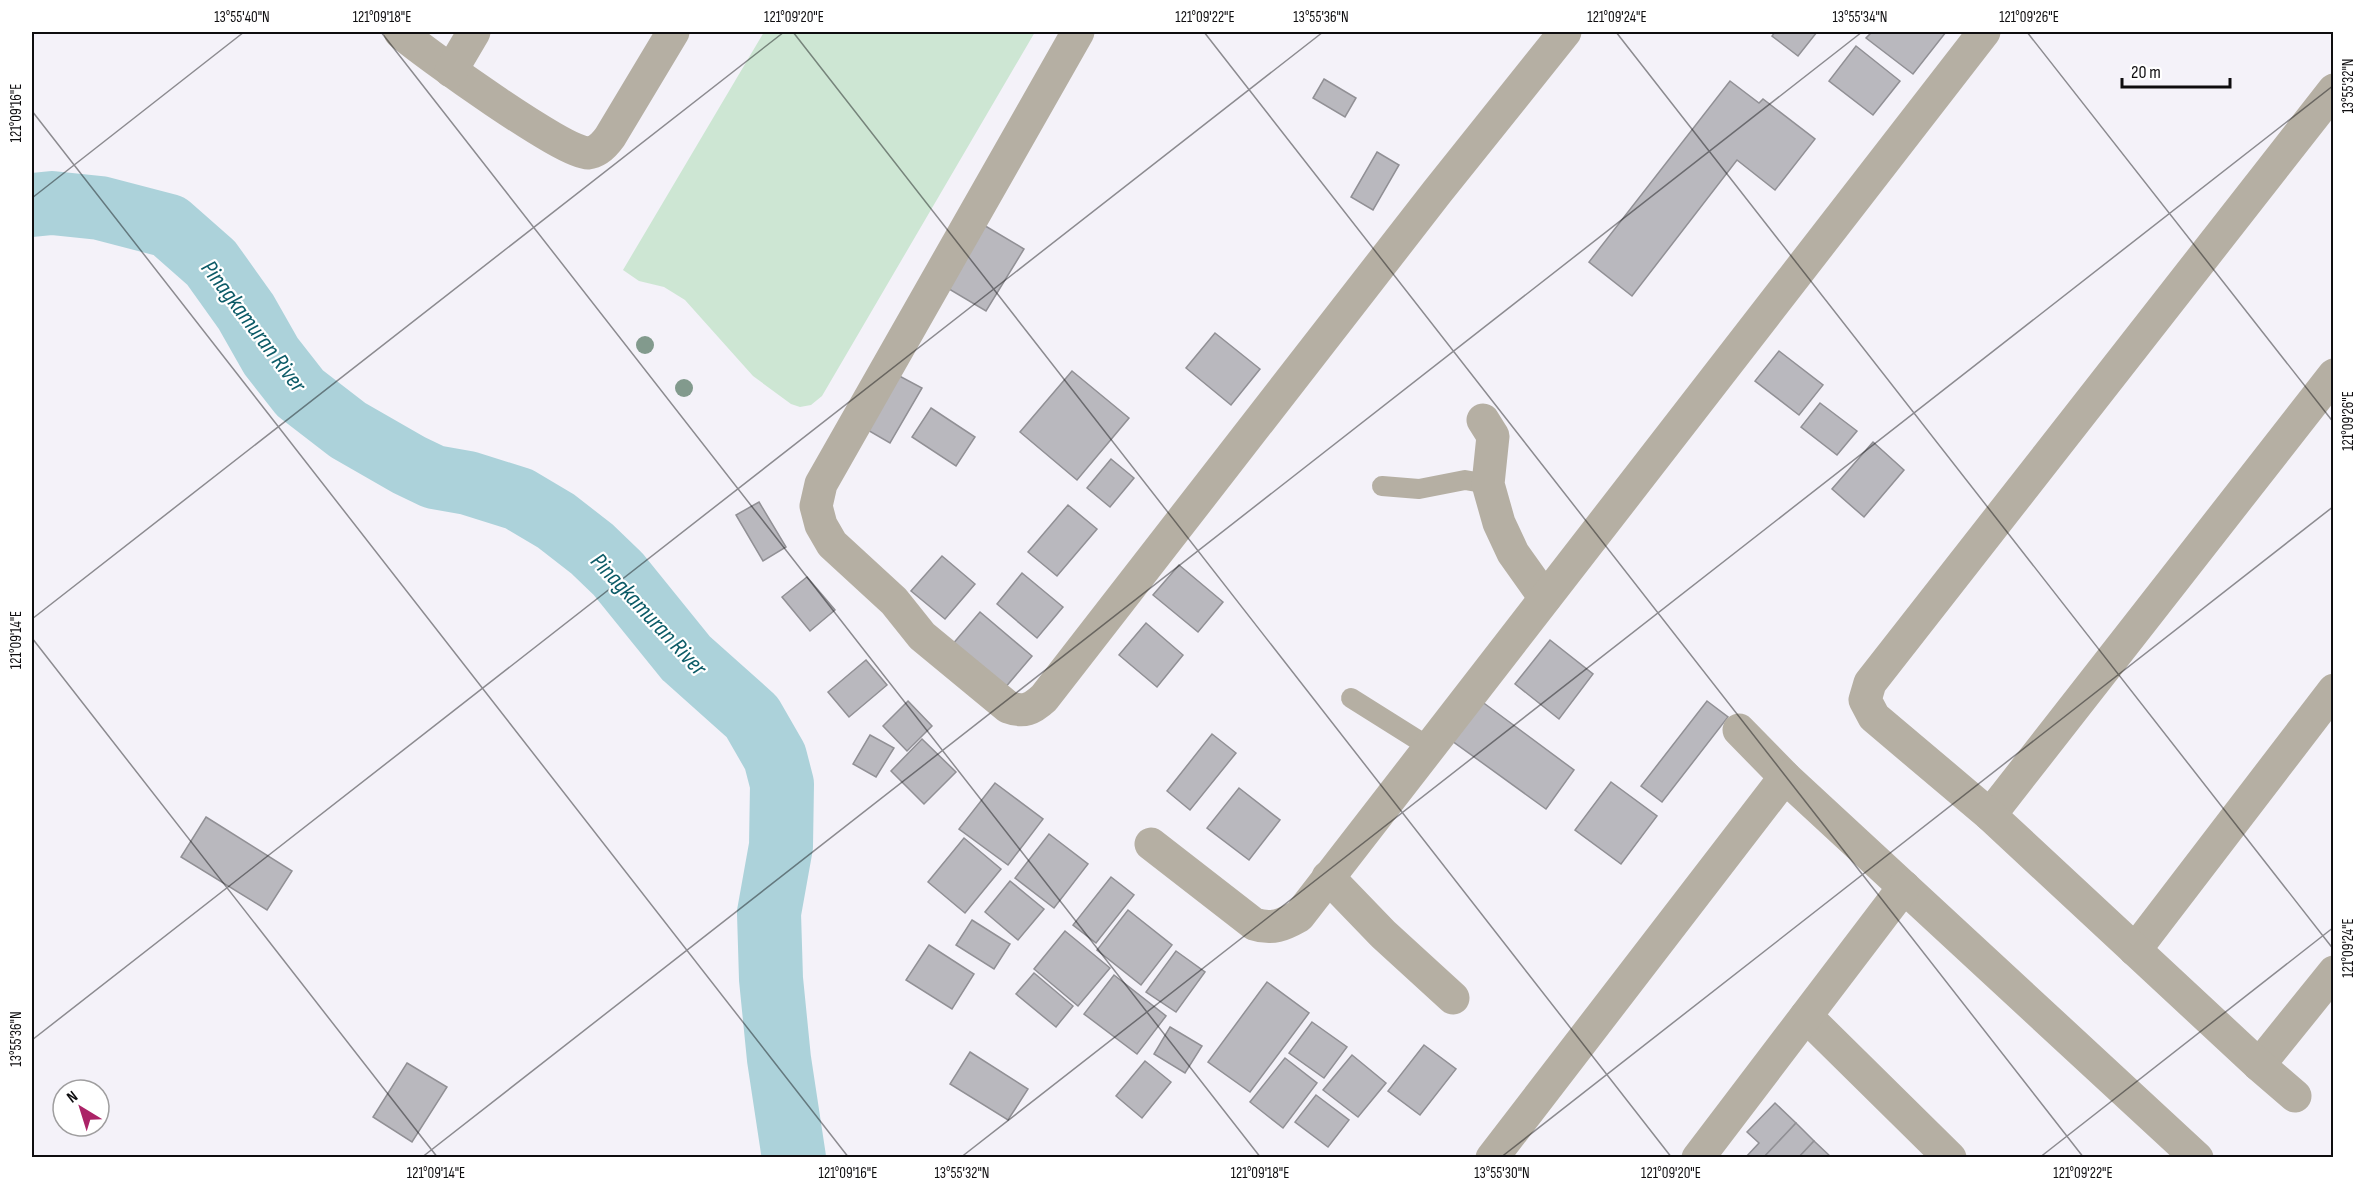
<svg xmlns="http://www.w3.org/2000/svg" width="2365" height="1189" font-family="'Sofia Sans Condensed',sans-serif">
<rect width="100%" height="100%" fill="#f4f2f9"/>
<!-- green -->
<path fill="#cde6d3" d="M 764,32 L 1035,32 L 822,396 L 811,405 L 800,407 L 791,404 L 753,376 L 685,300 L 664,287 L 639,281 L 623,270 Z"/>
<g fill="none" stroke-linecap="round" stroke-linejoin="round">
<!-- river -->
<path stroke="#acd2da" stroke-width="64" d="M 32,205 L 52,203 L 100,208 L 169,226 L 211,263 L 246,312 L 271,356 L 300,393 L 348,430 L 409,465 L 434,477 L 468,483 L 519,499 L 556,521 L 592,549 L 618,574 L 686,658 L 752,717 L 775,757 L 782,784 L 781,846 L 769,913 L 771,979 L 779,1059 L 794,1158"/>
</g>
<!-- building -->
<g fill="#b9b8be" stroke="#919095" stroke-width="1.5">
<path d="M 1775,32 L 1817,32 L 1798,56 L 1772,36 Z"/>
<path d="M 1872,32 L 1946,32 L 1913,74 L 1866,38 Z"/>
<path d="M 1856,46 L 1900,81 L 1873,115 L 1829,81 Z"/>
<path d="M 1324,79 L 1356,98 L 1345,117 L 1313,98 Z"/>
<path d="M 1730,81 L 1759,103 L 1763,99 L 1815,139 L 1775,190 L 1737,160 L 1632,296 L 1589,262 Z"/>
<path d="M 1377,152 L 1399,165 L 1373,210 L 1351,197 Z"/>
<path d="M 982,224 L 1024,249 L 986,311 L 944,286 Z"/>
<path d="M 1215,333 L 1260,369 L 1231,405 L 1186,368 Z"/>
<path d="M 1779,351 L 1823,385 L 1799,415 L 1755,381 Z"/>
<path d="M 890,371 L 922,388 L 890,443 L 859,425 Z"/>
<path d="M 1072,371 L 1129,418 L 1077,480 L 1020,432 Z"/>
<path d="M 1820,403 L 1857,431 L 1837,455 L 1801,427 Z"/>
<path d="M 931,408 L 975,437 L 956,466 L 912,437 Z"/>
<path d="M 1873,442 L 1904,470 L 1864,517 L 1832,489 Z"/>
<path d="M 1111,459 L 1134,478 L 1110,507 L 1087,488 Z"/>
<path d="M 759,502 L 786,547 L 763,561 L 736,515 Z"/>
<path d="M 1068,505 L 1097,529 L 1057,576 L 1028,552 Z"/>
<path d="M 942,556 L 975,584 L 945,619 L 911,591 Z"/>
<path d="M 1179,565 L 1223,602 L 1198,632 L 1153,595 Z"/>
<path d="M 1022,573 L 1063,607 L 1037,638 L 997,604 Z"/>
<path d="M 807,577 L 835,610 L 810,631 L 782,597 Z"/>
<path d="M 980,612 L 1032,656 L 1004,689 L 952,645 Z"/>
<path d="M 1146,623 L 1183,655 L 1157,687 L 1119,655 Z"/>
<path d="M 1550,640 L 1593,674 L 1559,719 L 1515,684 Z"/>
<path d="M 866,660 L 887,685 L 849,717 L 828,692 Z"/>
<path d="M 1477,698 L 1574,770 L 1546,809 L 1448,738 Z"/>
<path d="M 908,701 L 932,726 L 907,751 L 883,726 Z"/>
<path d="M 1707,701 L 1728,717 L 1662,802 L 1641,786 Z"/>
<path d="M 1212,734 L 1236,753 L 1190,810 L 1167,791 Z"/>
<path d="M 870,735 L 894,748 L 876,777 L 853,764 Z"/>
<path d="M 922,739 L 956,772 L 924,804 L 891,771 Z"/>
<path d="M 1611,782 L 1657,816 L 1621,864 L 1575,830 Z"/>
<path d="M 995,783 L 1043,819 L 1008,865 L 959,829 Z"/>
<path d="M 1239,788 L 1280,820 L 1249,860 L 1207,828 Z"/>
<path d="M 206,817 L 292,871 L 267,910 L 181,857 Z"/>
<path d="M 1049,834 L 1088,864 L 1054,908 L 1015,878 Z"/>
<path d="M 964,838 L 1001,869 L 965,913 L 928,882 Z"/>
<path d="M 1111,877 L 1134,895 L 1096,943 L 1073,925 Z"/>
<path d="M 1010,881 L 1044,909 L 1018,940 L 985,912 Z"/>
<path d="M 1128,910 L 1172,945 L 1141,985 L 1097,950 Z"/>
<path d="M 972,920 L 1010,944 L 994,969 L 956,945 Z"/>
<path d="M 1065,931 L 1110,968 L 1078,1006 L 1034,969 Z"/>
<path d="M 929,945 L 974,974 L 952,1009 L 906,980 Z"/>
<path d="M 1176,951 L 1205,972 L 1176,1012 L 1146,992 Z"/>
<path d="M 1034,973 L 1073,1006 L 1056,1027 L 1016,994 Z"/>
<path d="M 1114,975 L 1166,1016 L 1137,1054 L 1084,1014 Z"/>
<path d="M 1267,982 L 1309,1013 L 1250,1092 L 1208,1062 Z"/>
<path d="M 1312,1022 L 1347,1047 L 1324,1078 L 1289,1053 Z"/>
<path d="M 1170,1027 L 1202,1046 L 1185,1073 L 1154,1054 Z"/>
<path d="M 1424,1045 L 1456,1069 L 1420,1115 L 1388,1091 Z"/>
<path d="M 970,1052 L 1028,1089 L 1008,1120 L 950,1084 Z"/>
<path d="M 1352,1055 L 1386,1083 L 1358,1117 L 1323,1090 Z"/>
<path d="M 1285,1058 L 1317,1083 L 1283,1128 L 1250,1102 Z"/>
<path d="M 1145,1061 L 1171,1082 L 1142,1118 L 1116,1096 Z"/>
<path d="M 407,1063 L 447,1087 L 412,1142 L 373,1117 Z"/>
<path d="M 1316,1095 L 1349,1120 L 1328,1147 L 1295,1122 Z"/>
<path d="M 1775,1103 L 1796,1123 L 1763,1158 L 1745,1158 L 1759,1143 L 1747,1132 Z"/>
<path d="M 1796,1123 L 1814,1141 L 1798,1158 L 1763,1158 Z"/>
<path d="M 1814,1141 L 1832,1158 L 1798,1158 Z"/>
</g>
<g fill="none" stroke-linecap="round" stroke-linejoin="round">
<!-- service -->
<g stroke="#b5afa3" stroke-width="20">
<path d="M 1382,486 L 1419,489 L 1465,480 L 1488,484"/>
<path d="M 1351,698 L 1429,747"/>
</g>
<!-- minor -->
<g stroke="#b5afa3" stroke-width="33">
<path d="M 400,32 C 423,52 566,155 588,153 C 598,152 605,144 610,137 L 673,32"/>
<path d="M 1078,32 L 821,484 L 816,506 L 821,525 L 832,544 L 894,601 L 922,636 L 1008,707 C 1024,713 1032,709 1044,698 L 1437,192 L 1565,32"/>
<path d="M 451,71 L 474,32"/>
<path d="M 1483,420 L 1493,436 L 1488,484 L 1499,523 L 1513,553 L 1545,598"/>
<path d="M 1739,730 L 1785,777 L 2197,1158"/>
<path d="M 1990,815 L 2334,375"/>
<path d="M 1151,844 L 1254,924 C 1272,930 1283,925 1299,916 L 1984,32"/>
<path d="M 1328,877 L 1383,934 L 1453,998"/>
<path d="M 2135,950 L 2334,690"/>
<path d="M 1806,1016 L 1950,1158"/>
<path d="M 2259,1065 L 2334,972"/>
<path d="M 2295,1096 L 2259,1065 L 1990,815 L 1874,717 L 1865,700 L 1870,683 L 2334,90"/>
<path d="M 1492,1158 L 1785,777"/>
<path d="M 1698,1158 L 1904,887"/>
</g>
</g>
<!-- trees -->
<g fill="#829a8d">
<circle cx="645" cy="345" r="9"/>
<circle cx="684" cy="388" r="9"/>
</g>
<!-- ticks -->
<path fill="none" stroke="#0e0d0f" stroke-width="1.5" stroke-opacity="0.45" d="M 381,32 L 1261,1158M 793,32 L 1672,1158M 1204,32 L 2084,1158M 1616,32 L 2334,950M 2027,32 L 2334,423M 32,111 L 849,1158M 32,198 L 244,32M 32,619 L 784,32M 32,638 L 438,1158M 32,1040 L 1323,32M 421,1158 L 1862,32M 960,1158 L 2334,85M 1500,1158 L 2334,506M 2039,1158 L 2334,927"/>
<g text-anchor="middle" stroke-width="4.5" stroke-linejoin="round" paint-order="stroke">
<!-- water labels -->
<g font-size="24" font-style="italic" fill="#0c5b67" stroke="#fff">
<text transform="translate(254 326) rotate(53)" y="8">Pinagkamuran River</text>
<text transform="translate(649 614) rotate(47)" y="8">Pinagkamuran River</text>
</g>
</g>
<!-- border -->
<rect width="2365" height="1189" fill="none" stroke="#ffffff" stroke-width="66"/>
<!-- north arrow -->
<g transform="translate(81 1108) rotate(322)"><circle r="28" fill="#ffffff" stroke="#9f9e9f" stroke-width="1.5"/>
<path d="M0-4.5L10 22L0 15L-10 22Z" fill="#ab2367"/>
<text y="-9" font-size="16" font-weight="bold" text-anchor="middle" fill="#0e0d0f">N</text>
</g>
<!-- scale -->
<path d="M2122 78v9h108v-9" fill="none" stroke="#0e0d0f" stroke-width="3"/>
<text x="2131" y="78" font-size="18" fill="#0e0d0f" stroke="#ffffff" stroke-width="4.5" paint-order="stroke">20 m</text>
<rect x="33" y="33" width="2299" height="1123" fill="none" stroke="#0e0d0f" stroke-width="2"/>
<g font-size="15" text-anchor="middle" fill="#0e0d0f">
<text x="242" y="22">13°55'40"N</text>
<text x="382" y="22">121°09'18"E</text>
<text x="794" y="22">121°09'20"E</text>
<text x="1205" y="22">121°09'22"E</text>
<text x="1321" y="22">13°55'36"N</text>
<text x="1617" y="22">121°09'24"E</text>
<text x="1860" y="22">13°55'34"N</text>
<text x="2029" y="22">121°09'26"E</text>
<text transform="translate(2348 86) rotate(-90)" y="5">13°55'32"N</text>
<text transform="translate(16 113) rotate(-90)" y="5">121°09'16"E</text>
<text transform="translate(2348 421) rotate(-90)" y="5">121°09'26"E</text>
<text transform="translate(16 640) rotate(-90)" y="5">121°09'14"E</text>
<text transform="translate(2348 948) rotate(-90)" y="5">121°09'24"E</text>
<text transform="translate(16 1039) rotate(-90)" y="5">13°55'36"N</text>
<text x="436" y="1178">121°09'14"E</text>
<text x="848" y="1178">121°09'16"E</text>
<text x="962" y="1178">13°55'32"N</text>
<text x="1260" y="1178">121°09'18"E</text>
<text x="1502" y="1178">13°55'30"N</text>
<text x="1671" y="1178">121°09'20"E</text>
<text x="2083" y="1178">121°09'22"E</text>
</g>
</svg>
